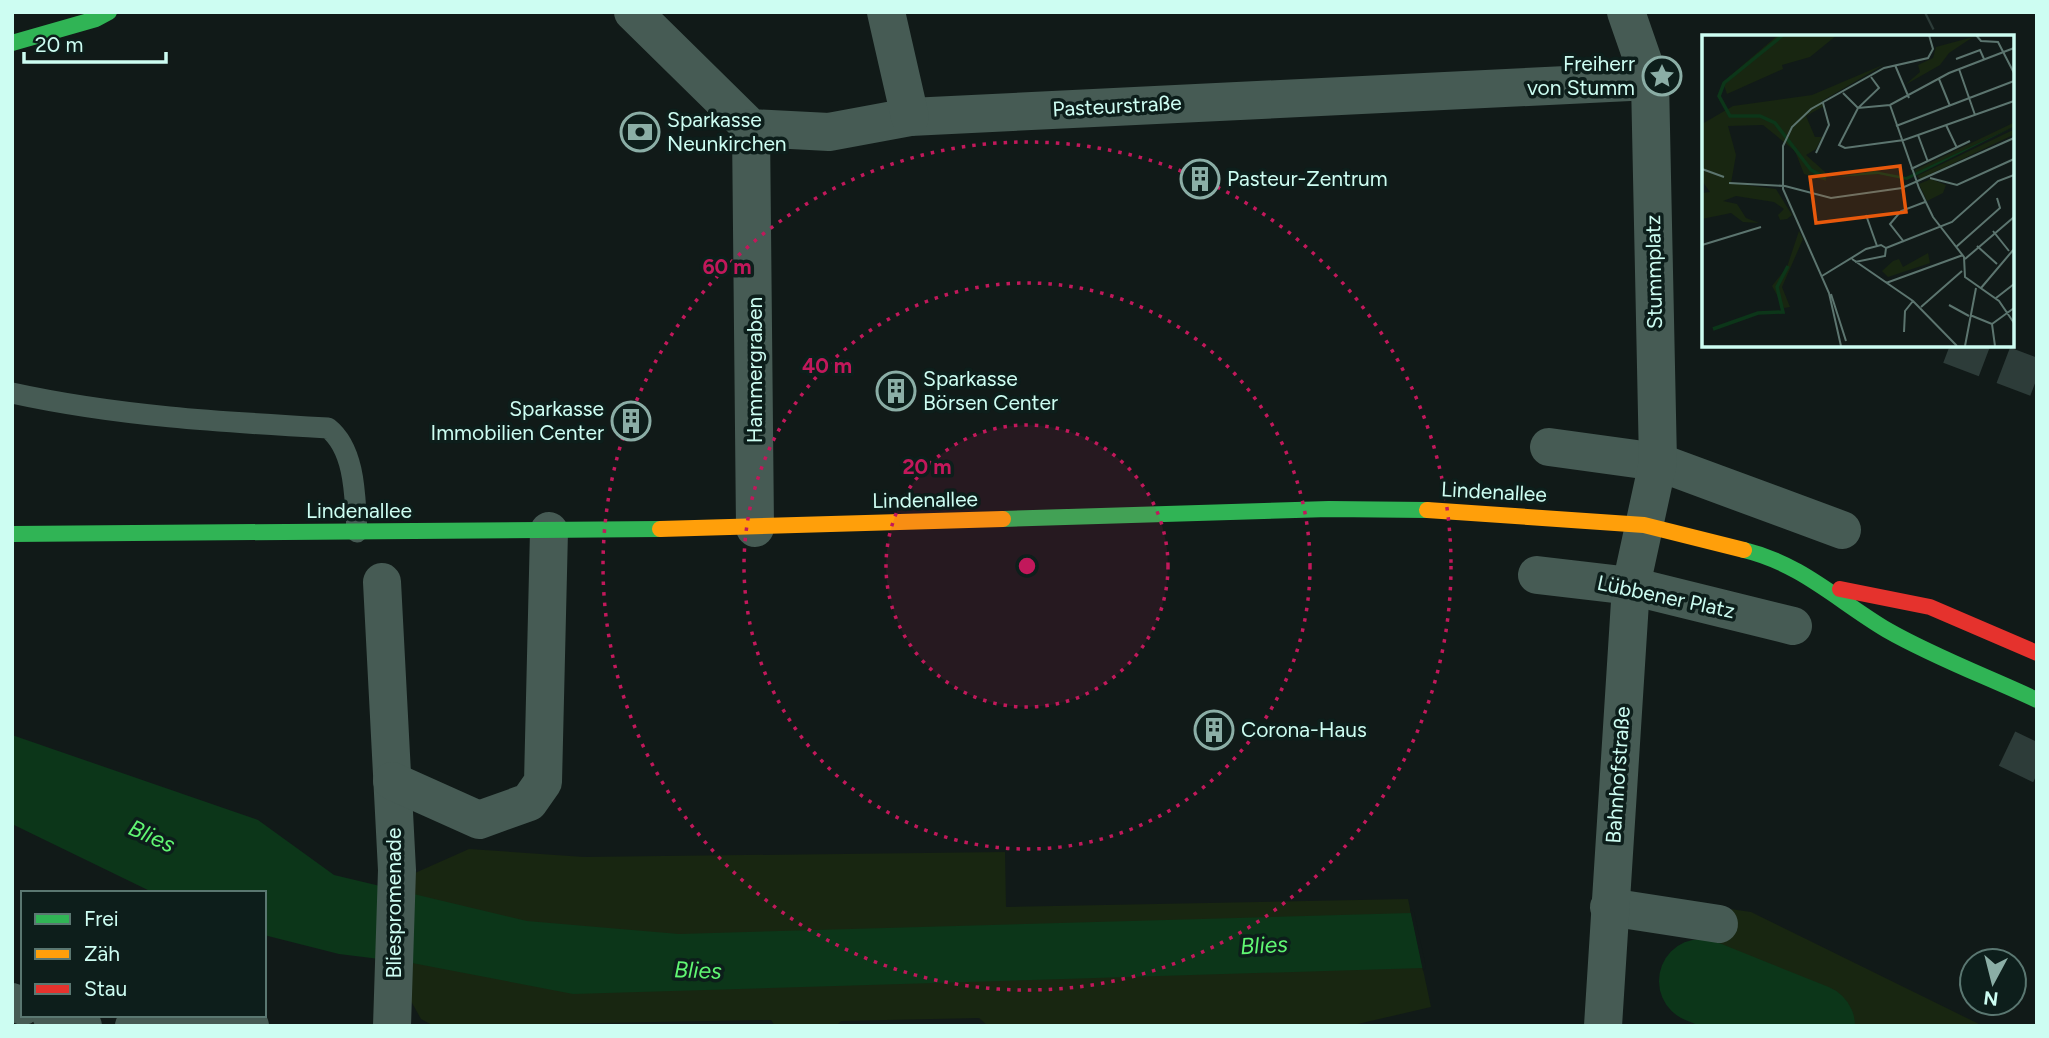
<svg xmlns="http://www.w3.org/2000/svg" width="2049" height="1038" font-family="Figtree,sans-serif">
<rect width="100%" height="100%" fill="#111a18"/>
<!-- green -->
<g fill="#182611">
<path d="M 469,849 L 584,857 L 1005,852 L 1006,907 L 1408,899 L 1431,1007 L 1349,1026 L 988,1026 L 979,1018 L 841,1021 L 836,1026 L 775,1026 L 771,1020 L 434,1026 L 421,1019 L 411,1001 L 415,873 Z"/>
<path d="M 1702,905 L 1751,912 L 1983,1026 L 1701,1026 Z"/>
</g>
<!-- water -->
<path fill="#0c3619" d="M 12,735 L 258,820 L 334,875 L 527,921 L 679,934 L 1411,913 L 1423,968 L 573,994 L 412,963 L 339,954 L 264,935 L 264,893 L 154,893 L 12,824 Z"/>
<!-- pier -->
<path fill="#111a18" d="M 1410,909 L 1414,912 L 1426,967 L 1423,971 Z"/>
<g fill="none" stroke-linecap="round" stroke-linejoin="round">
<!-- river -->
<path stroke="#0c3619" stroke-width="84" d="M 1701,981 L 1813,1026"/>
<!-- street-tunnel -->
<g stroke="#2d3c39" stroke-width="38" stroke-dasharray="38 19" stroke-linecap="butt">
<path d="M 1924,13 L 1926,12"/>
<path d="M 1950,345 L 2037,378"/>
<path d="M 2016,774 L 2037,730"/>
</g>
<!-- lane -->
<path stroke="#465b54" stroke-width="21" d="M 12,393 C 117,416 221,422 328,428 C 356,450 355,499 357,532"/>
<!-- street -->
<g stroke="#465b54" stroke-width="38">
<path d="M 633,12 L 751,128 L 829,132 L 910,117 L 1650,81"/>
<path d="M 886,12 L 910,117"/>
<path d="M 751,128 L 755,528"/>
<path d="M 1549,447 L 1658,462 L 1842,530"/>
<path d="M 1537,575 L 1631,586 L 1793,626"/>
<path d="M 382,582 L 397,870 L 392,1026"/>
<path d="M 392,781 L 479,820 L 529,802 L 543,782 L 549,531"/>
<path d="M 1609,907 L 1719,924"/>
<path d="M 12,1002 L 23,1006"/>
<path d="M 51,1015 L 83,1026"/>
<path d="M 134,1026 L 247,1022 L 250,1026"/>
<path d="M 1603,1026 L 1631,586 L 1658,462 L 1650,81 L 1626,12"/>
</g>
<!-- fast -->
<g stroke="#30b455" stroke-width="16">
<path d="M 12,43 L 96,19 L 109,12"/>
<path d="M 1003,519 L 1329,509 L 1427,510"/>
<path d="M 12,534 L 660,529"/>
<path d="M 1744,550 C 1802,564 1838,601 1887,630 C 1934,657 1988,677 2037,700"/>
</g>
<!-- slow -->
<g stroke="#ff9f0a" stroke-width="16">
<path d="M 1427,510 L 1644,525 L 1744,550"/>
<path d="M 660,529 L 1003,519"/>
</g>
<!-- jam -->
<path stroke="#e5322d" stroke-width="16" d="M 1840,589 L 1930,607 L 2037,653"/>
</g>
<!-- distance rings -->
<circle cx="1027" cy="566" r="141" fill="#c2185b" fill-opacity=".12"/>
<g fill="none" stroke="#c2185b" stroke-width="3.5" stroke-dasharray="3.5 7">
<circle cx="1027" cy="566" r="141"/>
<circle cx="1027" cy="566" r="283"/>
<circle cx="1027" cy="566" r="424"/>
</g>
<!-- icons -->
<defs>
<symbol id="sight-ring" viewBox="-11 -11 22 22"><circle r="9.5" fill="#0d1e1b" stroke="#8baea6" stroke-width="1.5"/><path d="M0-6L1.8-2.2L6-1.7L2.9 1.2L3.7 5.4L0 3.3L-3.7 5.4L-2.9 1.2L-6-1.7L-1.8-2.2Z" fill="#8baea6"/></symbol>
<symbol id="bank-ring" viewBox="-11 -11 22 22"><circle r="9.5" fill="#0d1e1b" stroke="#8baea6" stroke-width="1.5"/><path d="M-6-4H6V4H-6ZM0-2.3a2.3 2.3 0 1 0 0 4.6a2.3 2.3 0 1 0 0-4.6Z" fill="#8baea6"/></symbol>
<symbol id="building-ring" viewBox="-11 -11 22 22"><circle r="9.5" fill="#0d1e1b" stroke="#8baea6" stroke-width="1.5"/><path d="M-4-6H4V6H1V3H-1V6H-4ZM-2.5-4.3h1.7v1.8h-1.7ZM.8-4.3h1.7v1.8H.8ZM-2.5-1h1.7V.8h-1.7ZM.8-1h1.7V.8H.8Z" fill="#8baea6"/></symbol>
</defs>
<g fill-rule="evenodd">
<use href="#sight-ring" x="1640" y="54" width="44" height="44"/>
<use href="#bank-ring" x="618" y="110" width="44" height="44"/>
<use href="#building-ring" x="1178" y="157" width="44" height="44"/>
<use href="#building-ring" x="874" y="369" width="44" height="44"/>
<use href="#building-ring" x="609" y="399" width="44" height="44"/>
<use href="#building-ring" x="1192" y="708" width="44" height="44"/>
</g>
<g text-anchor="middle" stroke-width="7" stroke-linejoin="round" paint-order="stroke">
<!-- poi labels -->
<g font-size="21" fill="#cdfdf2" stroke="#0d1e1b" text-anchor="start">
<text x="1635" y="71" text-anchor="end">Freiherr<tspan x="1635" dy="24">von Stumm</tspan></text>
<text x="667" y="127">Sparkasse<tspan x="667" dy="24">Neunkirchen</tspan></text>
<text x="1227" y="186">Pasteur-Zentrum</text>
<text x="923" y="386">Sparkasse<tspan x="923" dy="24">Börsen Center</tspan></text>
<text x="604" y="416" text-anchor="end">Sparkasse<tspan x="604" dy="24">Immobilien Center</tspan></text>
<text x="1241" y="737">Corona-Haus</text>
</g>
<!-- street labels -->
<g font-size="21" fill="#cdfdf2" stroke="#0d1e1b">
<text transform="translate(1117 106) rotate(-3)" y="7">Pasteurstraße</text>
<text transform="translate(1654 272) rotate(-91)" y="7">Stummplatz</text>
<text transform="translate(755 370) rotate(-90)" y="7">Hammergraben</text>
<text transform="translate(1494 492) rotate(3)" y="7">Lindenallee</text>
<text transform="translate(925 500) rotate(-1)" y="7">Lindenallee</text>
<text x="359" y="518">Lindenallee</text>
<text transform="translate(1666 597) rotate(12)" y="7">Lübbener Platz</text>
<text transform="translate(1618 775) rotate(-86)" y="7">Bahnhofstraße</text>
<text transform="translate(394 903) rotate(-90)" y="7">Bliespromenade</text>
</g>
<!-- water labels -->
<g font-size="23" font-style="italic" fill="#60f773" stroke="#0d1e1b">
<text transform="translate(152 836) rotate(24)" y="8">Blies</text>
<text transform="translate(1264 945) rotate(-3)" y="8">Blies</text>
<text transform="translate(698 970) rotate(2)" y="8">Blies</text>
</g>
</g>
<!-- overview -->
<g transform="translate(1702 35)">
<rect width="312" height="312" fill="#111a18"/>
<path d="M 76,0 L 135,0 L 108,22 L 80,30 L 81,34 L 25,59 L 21,47 ZM 271,2 L 247,18 L 238,30 L 203,50 L 218,37 L 216,30 L 231,23 L 234,12 ZM 183,29 L 120,66 L 122,71 L 104,81 L 113,102 L 120,102 L 114,114 L 104,120 L 123,137 L 124,146 L 102,139 L 93,116 L 61,90 L 26,91 L 34,120 L 29,148 L 74,154 L 90,180 L 85,184 L 78,185 L 76,180 L 82,174 L 72,167 L 34,161 L 21,166 L 35,169 L 44,183 L 57,188 L 41,187 L 29,178 L 0,184 L 0,158 L 8,157 L 0,146 L 0,89 L 31,71 L 110,60 ZM 311,88 L 311,92 L 214,138 L 213,135 ZM 311,95 L 311,100 L 218,144 L 215,141 ZM 229,144 L 244,150 L 241,158 L 225,166 L 217,149 ZM 97,196 L 101,204 L 80,252 L 88,272 L 82,273 L 70,251 L 85,232 ZM 226,218 L 228,228 L 186,242 L 180,236 L 191,226 L 197,224 L 201,232 Z" fill="#182611"/>
<path d="M 311,92 L 205,145 L 176,139 L 136,142 L 173,136 L 204,142 Z" fill="#0c3619"/>
<path fill="none" stroke="#0c3619" stroke-width="3.5" d="M 81,0 L 22,48 L 17,61 L 28,81 L 58,81 L 73,88 L 109,135 L 124,143M 11,294 L 56,278 L 81,277 L 75,252 L 86,231"/>
<path fill="none" stroke="#5c756f" stroke-width="2" d="M 274,0 L 279,6 L 296,7 L 312,38M 254,24 L 278,15 L 282,24M 193,30 L 207,63M 257,34 L 273,80M 169,42 L 177,53 L 156,73 L 137,110 L 143,113 L 202,105 L 312,66M 237,44 L 248,71M 141,58 L 156,73 L 188,70 L 247,38 L 312,13M 188,70 L 217,153 L 231,182 L 262,222 L 263,242 L 297,266 L 312,288M 244,90 L 255,113M 194,91 L 312,46M 216,100 L 226,127M 114,118 L 127,90 L 121,68M 0,134 L 22,142M 209,134 L 268,106M 228,143 L 255,150 L 312,124M 27,148 L 83,151 L 129,163 L 200,153 L 312,103M 164,180 L 175,211M 291,196 L 307,216M 202,207 L 188,189 L 199,176 L 223,167M 0,210 L 59,192M 275,211 L 295,229M 254,212 L 298,173 L 295,163M 184,213 L 250,187 L 296,146 L 312,140M 150,224 L 211,266 L 255,311M 263,224 L 312,182M 153,227 L 183,221 L 184,213M 120,241 L 164,214 L 179,210 L 184,213M 184,248 L 261,220M 279,253 L 312,214M 129,259 L 144,306M 294,263 L 312,249M 247,270 L 267,281M 219,272 L 260,236M 268,280 L 290,289 L 293,311M 290,289 L 312,273M 202,297 L 203,276 L 211,266M 139,311 L 127,258 L 81,154 L 81,111 L 90,92 L 109,74 L 182,33 L 226,23 L 231,14 L 227,0M 263,311 L 274,253"/>
<path fill="#e8590c" fill-opacity="0.15" stroke="#e8590c" stroke-width="3.5" d="M 198,131 L 204,177 L 114,188 L 108,142 Z"/>
<rect width="312" height="312" fill="none" stroke="#cdfdf2" stroke-width="3.5"/>
</g>
<circle cx="1027" cy="566" r="10" fill="#c2185b" stroke="#0d1e1b" stroke-width="3.5"/>
<g font-size="21" text-anchor="middle" font-weight="bold" fill="#c2185b" stroke="#0d1e1b" stroke-width="7" stroke-linejoin="round" paint-order="stroke">
<text x="727" y="274">60 m</text>
<text x="827" y="373">40 m</text>
<text x="927" y="474">20 m</text>
</g>
<!-- border -->
<rect width="2049" height="1038" fill="none" stroke="#cdfdf2" stroke-width="28"/>
<!-- legend -->
<rect x="21" y="891" width="245" height="126" fill="#0d1e1b" stroke="#5a7771" stroke-width="2"/>
<rect x="35" y="914" width="35" height="10" fill="#30b455" stroke="#5a7771" stroke-width="2"/>
<text x="84" y="926" font-size="21" fill="#cdfdf2">Frei</text>
<rect x="35" y="949" width="35" height="10" fill="#ff9f0a" stroke="#5a7771" stroke-width="2"/>
<text x="84" y="961" font-size="21" fill="#cdfdf2">Zäh</text>
<rect x="35" y="984" width="35" height="10" fill="#e5322d" stroke="#5a7771" stroke-width="2"/>
<text x="84" y="996" font-size="21" fill="#cdfdf2">Stau</text>
<!-- north arrow -->
<g transform="translate(1993 982) rotate(187)"><circle r="33" fill="#0d1e1b" stroke="#5a7771" stroke-width="2"/>
<path d="M0-5L12 26L0 18L-12 26Z" fill="#8baea6"/>
<text y="-10" font-size="19" font-weight="bold" text-anchor="middle" fill="#cdfdf2">N</text>
</g>
<!-- scale -->
<path d="M24 52v10h142v-10" fill="none" stroke="#cdfdf2" stroke-width="3.5"/>
<text x="35" y="52" font-size="21" fill="#cdfdf2" stroke="#0d1e1b" stroke-width="5" paint-order="stroke">20 m</text>
</svg>
